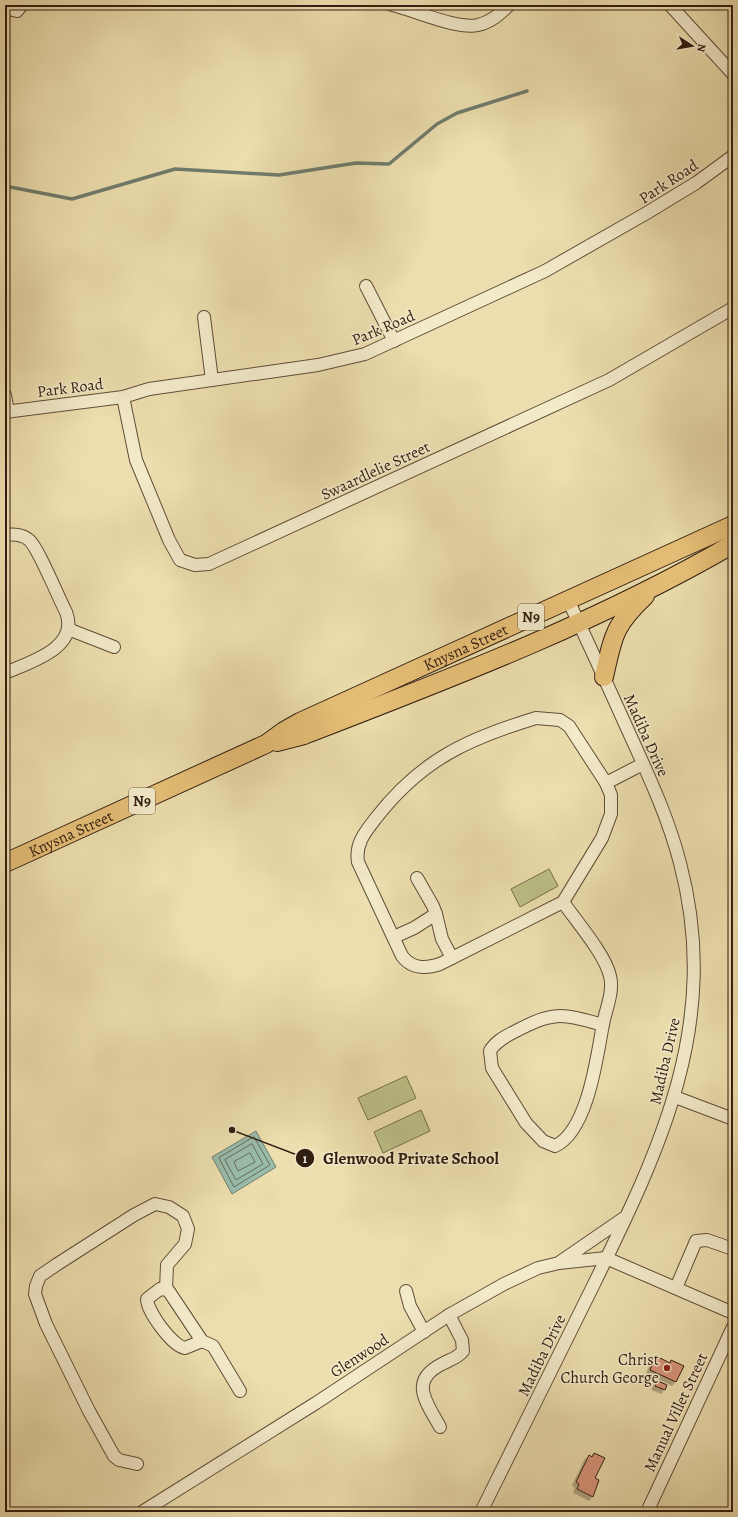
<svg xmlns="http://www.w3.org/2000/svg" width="738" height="1517" font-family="Alegreya,serif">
<defs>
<filter id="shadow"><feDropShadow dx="-3.5" dy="3.5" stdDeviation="0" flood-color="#0004"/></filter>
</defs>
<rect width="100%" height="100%" fill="#ecdeae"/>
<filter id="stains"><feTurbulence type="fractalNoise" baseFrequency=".005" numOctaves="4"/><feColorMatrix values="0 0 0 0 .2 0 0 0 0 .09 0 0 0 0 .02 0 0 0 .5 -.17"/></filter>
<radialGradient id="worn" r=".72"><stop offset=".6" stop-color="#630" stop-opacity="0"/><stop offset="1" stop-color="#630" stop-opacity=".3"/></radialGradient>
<!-- green -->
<g fill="#bcc087" stroke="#776e4c">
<path d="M 549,869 L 558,886 L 520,907 L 511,889 Z"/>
<path d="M 406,1076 L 416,1098 L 368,1120 L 358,1098 Z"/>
<path d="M 421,1110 L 430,1131 L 383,1153 L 374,1132 Z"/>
</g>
<!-- water -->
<path fill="#99bcab" stroke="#707c6d" d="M 256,1131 L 276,1167 L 232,1194 L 212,1157 Z"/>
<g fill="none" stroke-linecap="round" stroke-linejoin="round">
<!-- shore -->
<g stroke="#666c5e" stroke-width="1">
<path d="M 254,1137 L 270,1165 L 234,1187 L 219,1158 Z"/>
<path d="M 252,1144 L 263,1164 L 236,1180 L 225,1160 Z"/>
<path d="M 250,1153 L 255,1162 L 238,1171 L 234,1162 Z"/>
</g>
<!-- stream -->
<path stroke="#707c6d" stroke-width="3.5" d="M 5,186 L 72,199 L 175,169 L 279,175 L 356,163 L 389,164 L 437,124 L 457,113 L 527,91"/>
</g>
<!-- building -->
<g fill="#d7947a" stroke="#321d11" filter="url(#shadow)">
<path d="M 656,1356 L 670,1363 L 671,1360 L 684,1366 L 676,1382 L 650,1370 Z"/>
<path d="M 658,1381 L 667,1385 L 665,1390 L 655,1386 Z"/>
<path d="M 594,1453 L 605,1458 L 595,1478 L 599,1480 L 593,1497 L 577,1489 L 579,1484 L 576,1482 L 589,1455 L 592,1457 Z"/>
</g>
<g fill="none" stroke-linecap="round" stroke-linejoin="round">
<defs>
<g id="minor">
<path d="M 392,5 C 414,10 458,30 478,25 C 491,22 500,14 509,5"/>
<path d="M 670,5 L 733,74"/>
<path d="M 5,6 L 9,9 L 17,11 L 22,5"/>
<path d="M 366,286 L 394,341"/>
<path d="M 204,317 L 212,380"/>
<path d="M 5,395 L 8,412"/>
<path d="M 123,397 L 136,460 L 169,540 L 180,560 L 195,565 L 209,564 L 609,380 L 733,308"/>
<path d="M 5,412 L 123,397 L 149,389 L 318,365 L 365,354 L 545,271 L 645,214 L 696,183 L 733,156"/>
<path d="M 5,535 C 14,534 22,534 29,540 C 38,547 59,599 66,612 C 80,648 30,662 5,673"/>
<path d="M 68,629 L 114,647"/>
<path d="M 536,718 L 560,720 L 569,726 L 606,783 L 611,795 L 611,814 L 602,838 L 563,902 L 440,964 C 425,969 412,969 402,956 L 358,862 C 355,844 365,832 376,818 C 421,760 467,739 536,718 Z"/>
<path d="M 606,783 L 643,764"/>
<path d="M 417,878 L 433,906 L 436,914"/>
<path d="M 563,902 C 576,921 605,954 610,976 C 614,991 606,1009 603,1024 C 597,1056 588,1131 555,1146 L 543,1141 L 526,1123 L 492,1068 L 490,1051 C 495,1042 504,1037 514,1032 C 554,1011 560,1013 603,1025"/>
<path d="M 394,937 L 414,928 L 436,914 L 442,939 L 452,958"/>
<path d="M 675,1097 L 733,1119"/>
<path d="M 560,1262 L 624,1218"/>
<path d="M 676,1288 L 696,1241 L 707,1240 L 733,1249"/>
<path d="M 406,1291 L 410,1306 L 424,1332"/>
<path d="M 202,1341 L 185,1348 C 172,1346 147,1311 147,1299 L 160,1289 L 168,1290 L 202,1341 L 213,1346 L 240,1391"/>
<path d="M 440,1427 C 427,1403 408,1381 442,1364 C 449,1360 458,1358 463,1351 L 462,1340 L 449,1315"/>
<path d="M 137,1464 L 119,1460 L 114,1456 L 89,1411 L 46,1324 L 35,1294 L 36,1286 L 40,1276 L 56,1265 L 134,1215 L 155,1204 L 169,1207 L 183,1216 L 188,1229 L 185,1244 L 167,1265 L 166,1289"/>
<path d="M 142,1512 L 316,1403 L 449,1315 L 504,1284 L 538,1268 L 559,1263 L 606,1258 L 733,1313"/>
<path d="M 481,1512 C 518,1436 556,1362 593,1286 C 661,1147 722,1022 680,863 C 668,816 646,770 626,726 C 607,684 588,642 568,600"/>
<path d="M 647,1512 L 733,1327"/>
</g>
<g id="highway">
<path d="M 604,677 C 613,636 614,625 645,596"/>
<path d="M 277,742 L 304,735 C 449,679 599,622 733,544"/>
<path id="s1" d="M 5,863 L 266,744 L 284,731 L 300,722 L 733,525"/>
</g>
</defs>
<!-- minor casing -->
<use href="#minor" stroke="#604d38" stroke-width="14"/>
<!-- highway casing -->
<use href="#highway" stroke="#321d11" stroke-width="20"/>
<!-- minor -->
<use href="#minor" stroke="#f3eaca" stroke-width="12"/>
<!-- highway -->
<use href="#highway" stroke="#e6bf77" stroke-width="18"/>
</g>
<!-- markers -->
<circle fill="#8f2418" stroke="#f3eaca" stroke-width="1.5" cx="667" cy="1368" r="4"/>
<g text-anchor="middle" stroke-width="3" stroke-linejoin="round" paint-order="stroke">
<!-- shield labels -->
<g fill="#f3eaca" stroke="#6c5a48" stroke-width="1">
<rect x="518" y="604" width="26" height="26" rx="3"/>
<rect x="129" y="788" width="26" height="26" rx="3"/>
</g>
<g font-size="15" font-weight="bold" fill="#321d11">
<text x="531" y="622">N9</text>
<text x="142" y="806">N9</text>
</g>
<!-- street labels -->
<g font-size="16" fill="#321d11" stroke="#f3eaca">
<text transform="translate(668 181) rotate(-33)" y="6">Park Road</text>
<text transform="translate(383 327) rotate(-23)" y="6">Park Road</text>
<text transform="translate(70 387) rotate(-7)" y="6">Park Road</text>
<text transform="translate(375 470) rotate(-25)" y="6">Swaardlelie Street</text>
<text dy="6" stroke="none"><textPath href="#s1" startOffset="509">Knysna Street</textPath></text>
<text transform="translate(647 735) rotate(66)" y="6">Madiba Drive</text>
<text dy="6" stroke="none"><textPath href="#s1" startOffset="72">Knysna Street</textPath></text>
<text transform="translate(664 1061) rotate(-77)" y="6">Madiba Drive</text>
<text transform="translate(359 1355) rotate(-33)" y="6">Glenwood</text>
<text transform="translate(541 1355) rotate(-64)" y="6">Madiba Drive</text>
<text transform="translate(675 1412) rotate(-65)" y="6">Manual Villet Street</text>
</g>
<!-- poi labels -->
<g font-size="16" fill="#321d11" stroke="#f3eaca" text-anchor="end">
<text x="659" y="1365">Christ<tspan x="659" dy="18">Church George</tspan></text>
</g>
</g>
<!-- callouts -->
<path fill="none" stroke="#321d11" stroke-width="1.5" d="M232 1130L305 1158"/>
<g fill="#321d11" stroke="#f3eaca" stroke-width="1.5">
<circle cx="232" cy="1130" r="4"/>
<circle cx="305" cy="1158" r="10"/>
</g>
<g font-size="12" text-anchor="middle" font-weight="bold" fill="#fff">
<text x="305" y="1163">1</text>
</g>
<g font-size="17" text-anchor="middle" font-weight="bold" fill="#321d11" stroke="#f3eaca" stroke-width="3" stroke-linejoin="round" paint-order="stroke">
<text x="411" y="1164">Glenwood Private School</text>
</g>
<!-- margin -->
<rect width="738" height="1517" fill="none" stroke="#ecdeae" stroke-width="20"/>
<rect x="6" y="6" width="726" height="1505" fill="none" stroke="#321d11" stroke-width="2"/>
<rect x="10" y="10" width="718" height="1497" fill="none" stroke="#321d11"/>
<!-- north arrow -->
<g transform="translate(692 46) rotate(102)" stroke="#f3eaca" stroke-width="3" paint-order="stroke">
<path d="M0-3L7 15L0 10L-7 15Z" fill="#321d11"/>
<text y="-6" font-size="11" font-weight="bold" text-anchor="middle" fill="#321d11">N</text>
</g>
<rect width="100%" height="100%" filter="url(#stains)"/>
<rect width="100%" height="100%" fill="url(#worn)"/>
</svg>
